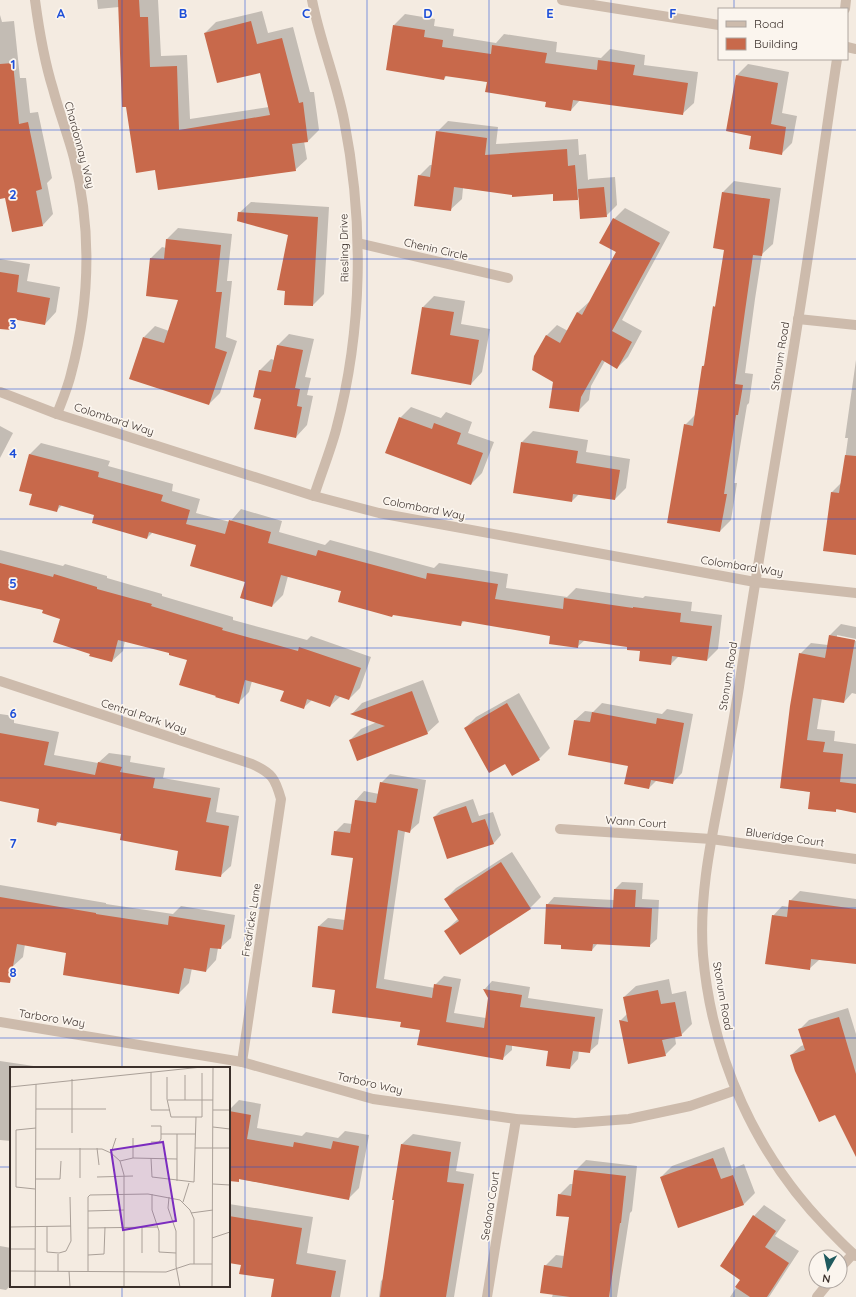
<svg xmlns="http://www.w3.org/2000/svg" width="856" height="1297" font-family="Quicksand,sans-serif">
<rect width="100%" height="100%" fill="#f4ebe1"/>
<!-- shadow -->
<g fill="#0003">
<path d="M 97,0 L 158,0 L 161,56 L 187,55 L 190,119 L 269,107 L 261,71 L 205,33 L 216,22 L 262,11 L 268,33 L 293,27 L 310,92 L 314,92 L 319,130 L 308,141 L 304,141 L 307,159 L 295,170 L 155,169 L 119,7 L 98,9 Z"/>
<path d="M 405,14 L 435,19 L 434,26 L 454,29 L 453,36 L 496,43 L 504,34 L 557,42 L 556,52 L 601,58 L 610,49 L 645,55 L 644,65 L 698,72 L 694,103 L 682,114 L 580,100 L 571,110 L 547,101 L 488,82 L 447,75 L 444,79 L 394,25 Z"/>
<path d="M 0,15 L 2,22 L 14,21 L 20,78 L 26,78 L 30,113 L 38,112 L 52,178 L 47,183 L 53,214 L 43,225 L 5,197 L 0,198 Z"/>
<path d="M 748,64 L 789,72 L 782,113 L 797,116 L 792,143 L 781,154 L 752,135 L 737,75 Z"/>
<path d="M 448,121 L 498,127 L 496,144 L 578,139 L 579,155 L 586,154 L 588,180 L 590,179 L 615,177 L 617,205 L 606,216 L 579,197 L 578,199 L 554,193 L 513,194 L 463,188 L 462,199 L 450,210 L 419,176 L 430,165 L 432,165 L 437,132 Z"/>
<path d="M 734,181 L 781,188 L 773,244 L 762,254 L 755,299 L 745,373 L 753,374 L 749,403 L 747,405 L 734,483 L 737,483 L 731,520 L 720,531 L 685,425 L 695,415 L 703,366 L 705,364 L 714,307 L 717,304 L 725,249 L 723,192 Z"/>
<path d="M 251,202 L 329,207 L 324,294 L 313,305 L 290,234 L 239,213 Z"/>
<path d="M 625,208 L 670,232 L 622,320 L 642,331 L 628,357 L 617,368 L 605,361 L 591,386 L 589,400 L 579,410 L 554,381 L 546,336 L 557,325 L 568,331 L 578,312 L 589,302 L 590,302 L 618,251 L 614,219 Z"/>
<path d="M 178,228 L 232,234 L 227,281 L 232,281 L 226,337 L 237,341 L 220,393 L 209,404 L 144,337 L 155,326 L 169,331 L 180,299 L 151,258 L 162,247 L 166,248 L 167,239 Z"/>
<path d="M 0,259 L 30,264 L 27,281 L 60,287 L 56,312 L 45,324 L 12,318 L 0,324 Z"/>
<path d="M 434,296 L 465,301 L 461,324 L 490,329 L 482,372 L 471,384 L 423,307 Z"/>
<path d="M 289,334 L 314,339 L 305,377 L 311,378 L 307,395 L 313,396 L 307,425 L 296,437 L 262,398 L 255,396 L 260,370 L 271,359 L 274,360 L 277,346 Z"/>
<path d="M 856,360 L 856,554 L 824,550 L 832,492 L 842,482 L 848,438 L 845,438 Z"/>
<path d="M 411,407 L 441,418 L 446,412 L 472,422 L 468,433 L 494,442 L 482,473 L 471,484 L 400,418 Z"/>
<path d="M 0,426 L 13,433 L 0,458 Z"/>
<path d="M 533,431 L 588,440 L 586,452 L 630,459 L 626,488 L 615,499 L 579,494 L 572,501 L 522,442 Z"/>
<path d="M 41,443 L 110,461 L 108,466 L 173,484 L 172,491 L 200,499 L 196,513 L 230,522 L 241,509 L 282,521 L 279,532 L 325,545 L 330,540 L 434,568 L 439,563 L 508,574 L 506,588 L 567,597 L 576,588 L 643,598 L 645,596 L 692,602 L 691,611 L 722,615 L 718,649 L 707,660 L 679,656 L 671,664 L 641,650 L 628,646 L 585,640 L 577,647 L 551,635 L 465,620 L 460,625 L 288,576 L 283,595 L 272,606 L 246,581 L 197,544 L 153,532 L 147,538 L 96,514 L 62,505 L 56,511 L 33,494 L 20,491 L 30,454 Z"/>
<path d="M 0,550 L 63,566 L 65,564 L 107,576 L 107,578 L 162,594 L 162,596 L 233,617 L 233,620 L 307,640 L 311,636 L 371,657 L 360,688 L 349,699 L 341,696 L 330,706 L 312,700 L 303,708 L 285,690 L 252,681 L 249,692 L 238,703 L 188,659 L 170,652 L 125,640 L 123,651 L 112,661 L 91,653 L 61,618 L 44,610 L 0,599 Z"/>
<path d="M 841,624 L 856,627 L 856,639 L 837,635 L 837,637 L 856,641 L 856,694 L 852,693 L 844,702 L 822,698 L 817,729 L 835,731 L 834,741 L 856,744 L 856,811 L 838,808 L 835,811 L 811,792 L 781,788 L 800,654 L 811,643 L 828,645 L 830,635 Z"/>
<path d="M 423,680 L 439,722 L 427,733 L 350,740 L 361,729 L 377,722 L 352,714 L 362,703 Z"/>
<path d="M 519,693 L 550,748 L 539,759 L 506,763 L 465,728 L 476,717 Z"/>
<path d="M 602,703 L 662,714 L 667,709 L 693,714 L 682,773 L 672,783 L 657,780 L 649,788 L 629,765 L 575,720 L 585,711 L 593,712 Z"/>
<path d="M 0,714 L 14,716 L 14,723 L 59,732 L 54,755 L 98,763 L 109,753 L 131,756 L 130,762 L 165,768 L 163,778 L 220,788 L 216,812 L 239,816 L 231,866 L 220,876 L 179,850 L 122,833 L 60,822 L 56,825 L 40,808 L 0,800 Z"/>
<path d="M 390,774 L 426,780 L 419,823 L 410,831 L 405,831 L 384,979 L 435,988 L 435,985 L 444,976 L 461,979 L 454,1013 L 486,1018 L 489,998 L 484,990 L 492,981 L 530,987 L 528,998 L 603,1009 L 598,1044 L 589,1052 L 579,1051 L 578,1059 L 570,1068 L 549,1050 L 512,1045 L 512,1050 L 503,1058 L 402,1021 L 336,990 L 319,926 L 328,918 L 345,920 L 355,857 L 335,832 L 344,823 L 352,824 L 356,800 L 364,791 L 379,794 L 381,783 Z"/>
<path d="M 473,799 L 479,816 L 493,812 L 501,835 L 494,843 L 434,817 L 441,810 Z"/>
<path d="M 512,852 L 541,897 L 530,908 L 445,931 L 458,919 L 445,899 L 456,888 Z"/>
<path d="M 622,882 L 643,883 L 642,899 L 659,900 L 657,939 L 649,946 L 598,943 L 592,950 L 562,944 L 547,905 L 554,897 L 614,900 L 615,889 Z"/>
<path d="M 0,885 L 106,903 L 106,904 L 173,914 L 181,906 L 235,915 L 231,938 L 220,948 L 218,948 L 216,960 L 206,971 L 192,968 L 189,983 L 179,993 L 67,952 L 25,944 L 23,957 L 12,967 L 0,965 Z"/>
<path d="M 800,891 L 856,899 L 856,963 L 819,960 L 809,969 L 773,916 L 782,906 L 789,907 L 790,901 Z"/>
<path d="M 669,979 L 672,994 L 686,991 L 692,1024 L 681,1035 L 675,1037 L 676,1044 L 665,1055 L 620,1021 L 628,1013 L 624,997 L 636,986 Z"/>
<path d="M 848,1008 L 856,1034 L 856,1136 L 836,1113 L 791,1055 L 801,1046 L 804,1045 L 799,1030 L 809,1020 Z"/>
<path d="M 0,1061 L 47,1068 L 11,1068 L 11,1141 L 0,1140 Z"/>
<path d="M 239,1100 L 261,1104 L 257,1128 L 302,1136 L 306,1132 L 338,1138 L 345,1131 L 369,1135 L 359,1188 L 348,1199 L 229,1177 L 229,1110 Z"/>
<path d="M 413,1134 L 461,1142 L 456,1171 L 474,1174 L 454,1297 L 379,1297 L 381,1281 L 384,1278 L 395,1200 L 393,1199 L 402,1144 Z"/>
<path d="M 724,1147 L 732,1169 L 744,1164 L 755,1193 L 744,1204 L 661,1177 L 672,1166 Z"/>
<path d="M 586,1160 L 637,1166 L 632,1211 L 630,1213 L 617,1297 L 552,1297 L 553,1294 L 545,1266 L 556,1255 L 564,1256 L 570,1216 L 559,1195 L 570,1184 L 574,1184 L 575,1171 Z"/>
<path d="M 229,1204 L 313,1217 L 307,1253 L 346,1260 L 340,1297 L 277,1297 L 275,1278 L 242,1264 L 229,1262 Z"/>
<path d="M 764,1205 L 786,1220 L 775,1236 L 799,1251 L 769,1297 L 730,1297 L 742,1279 L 754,1216 Z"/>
<path d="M 0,1246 L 11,1248 L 11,1285 L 6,1290 L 0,1289 Z"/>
</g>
<!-- building -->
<g fill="#c8694b">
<path d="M 118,0 L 139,0 L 140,17 L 148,17 L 150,67 L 177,66 L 179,130 L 270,115 L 260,73 L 217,83 L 204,33 L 251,21 L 257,44 L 282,38 L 299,103 L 303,102 L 308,142 L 292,144 L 296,171 L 158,190 L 155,170 L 136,173 L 126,107 L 122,107 Z"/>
<path d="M 393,25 L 425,30 L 424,37 L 443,40 L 442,47 L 491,54 L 492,45 L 547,53 L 545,63 L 597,70 L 598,60 L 635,65 L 633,75 L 688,83 L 683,115 L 573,100 L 571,111 L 545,107 L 546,102 L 485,92 L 487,82 L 445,76 L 444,80 L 386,70 Z"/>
<path d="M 13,63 L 19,124 L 28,122 L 42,189 L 36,191 L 43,226 L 12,232 L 5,198 L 0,199 L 0,64 Z"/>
<path d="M 736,75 L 778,83 L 771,124 L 786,127 L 782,155 L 749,149 L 751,136 L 726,131 Z"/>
<path d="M 436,131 L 487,138 L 485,155 L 567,149 L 568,166 L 575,165 L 578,200 L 553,201 L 553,194 L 512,197 L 512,195 L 454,187 L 451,211 L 414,206 L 418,175 L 430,177 Z"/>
<path d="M 604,187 L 607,217 L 580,219 L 578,189 Z"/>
<path d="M 722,192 L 770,199 L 762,256 L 753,255 L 745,311 L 735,384 L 743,385 L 738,415 L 736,415 L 724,494 L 727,494 L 720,532 L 667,523 L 684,424 L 693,426 L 702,366 L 704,366 L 713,306 L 715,307 L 724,250 L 713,248 Z"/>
<path d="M 238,212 L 318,217 L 313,306 L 284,305 L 285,291 L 277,290 L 288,235 L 237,221 Z"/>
<path d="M 613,218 L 660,243 L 612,331 L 632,342 L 617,369 L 602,360 L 581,397 L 579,412 L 549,408 L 553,382 L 532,370 L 534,356 L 546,335 L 560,343 L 577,312 L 582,315 L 616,252 L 599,243 Z"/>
<path d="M 166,239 L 221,245 L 216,292 L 222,292 L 215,348 L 227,352 L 209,405 L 129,379 L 143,337 L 164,343 L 178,300 L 146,296 L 150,258 L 164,259 Z"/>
<path d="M 0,272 L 19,275 L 17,292 L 50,298 L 45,325 L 12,319 L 11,330 L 0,329 Z"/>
<path d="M 422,307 L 454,312 L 450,335 L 479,340 L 471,385 L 411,374 Z"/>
<path d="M 277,345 L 303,350 L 295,388 L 300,389 L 297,406 L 302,407 L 296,438 L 254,429 L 261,399 L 253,397 L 259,370 L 271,372 Z"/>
<path d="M 399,417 L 432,429 L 434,423 L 461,433 L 457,444 L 483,453 L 471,485 L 385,453 Z"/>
<path d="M 521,442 L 578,451 L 576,463 L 620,470 L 615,500 L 573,494 L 572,502 L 513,493 Z"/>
<path d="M 29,454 L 99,472 L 98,477 L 163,495 L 161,501 L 190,510 L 186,524 L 225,534 L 229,520 L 271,532 L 268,543 L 316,556 L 318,550 L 426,579 L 427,573 L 498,584 L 495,599 L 563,609 L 564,598 L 633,608 L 633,607 L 681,613 L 680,622 L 712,626 L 707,661 L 672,656 L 671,665 L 639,661 L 640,651 L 627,650 L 627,647 L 579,640 L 578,648 L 549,644 L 550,636 L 462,621 L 461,626 L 393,615 L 392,617 L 338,602 L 341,591 L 281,575 L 272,607 L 240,598 L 245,582 L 190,566 L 196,545 L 149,532 L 147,539 L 92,523 L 94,515 L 59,505 L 57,512 L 29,505 L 32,494 L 19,491 Z"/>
<path d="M 845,455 L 856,456 L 856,555 L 823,551 L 831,492 L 839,493 Z"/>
<path d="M 0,563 L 53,577 L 54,574 L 97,587 L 97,589 L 152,604 L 151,606 L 223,628 L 222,630 L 298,651 L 299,647 L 361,668 L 349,700 L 335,695 L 330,707 L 307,699 L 304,709 L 280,701 L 284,691 L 245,680 L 239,704 L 215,697 L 216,696 L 179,685 L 187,660 L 169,655 L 169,653 L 118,640 L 112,662 L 89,656 L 90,654 L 53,642 L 60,619 L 42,613 L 43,610 L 0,600 Z"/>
<path d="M 829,635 L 855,640 L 844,703 L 813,698 L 807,740 L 825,742 L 823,752 L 843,754 L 840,782 L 856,784 L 856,813 L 836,809 L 836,812 L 808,809 L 810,792 L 780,788 L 790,706 L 799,653 L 825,658 Z"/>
<path d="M 412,691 L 428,734 L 357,761 L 349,740 L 385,726 L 350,714 Z"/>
<path d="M 507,703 L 540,760 L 512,776 L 505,764 L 489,773 L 464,728 Z"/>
<path d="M 592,712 L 656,724 L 657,718 L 684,723 L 673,784 L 651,780 L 649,789 L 624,784 L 628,766 L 568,755 L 574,720 L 590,722 Z"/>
<path d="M 0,733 L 49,742 L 44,765 L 95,775 L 98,762 L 122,767 L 120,772 L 155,778 L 153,788 L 211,798 L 206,822 L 229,826 L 221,877 L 175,870 L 178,851 L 120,840 L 121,834 L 57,822 L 56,826 L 37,822 L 39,809 L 0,801 Z"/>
<path d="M 380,782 L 418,789 L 410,833 L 398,830 L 376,988 L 432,998 L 434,984 L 452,987 L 446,1022 L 484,1028 L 488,998 L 483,989 L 522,995 L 520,1007 L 595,1017 L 590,1053 L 573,1051 L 570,1069 L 546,1066 L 548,1051 L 506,1045 L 503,1060 L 417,1045 L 420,1030 L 400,1027 L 401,1022 L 332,1013 L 335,990 L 312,987 L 318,926 L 343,930 L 348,893 L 353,858 L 331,855 L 334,831 L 350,833 L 355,800 L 376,803 Z"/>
<path d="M 466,806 L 472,823 L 485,819 L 494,844 L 447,859 L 433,817 Z"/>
<path d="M 501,862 L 531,909 L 460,955 L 444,931 L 459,921 L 444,899 Z"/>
<path d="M 614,889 L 636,890 L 635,907 L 652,908 L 650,947 L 593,944 L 592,951 L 561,949 L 561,945 L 544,944 L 546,904 L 613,908 Z"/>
<path d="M 0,897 L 96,913 L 96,914 L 168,925 L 169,916 L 225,925 L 221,949 L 210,948 L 206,972 L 184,968 L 179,994 L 63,975 L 66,953 L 17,944 L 10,983 L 0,982 Z"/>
<path d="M 789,900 L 856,909 L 856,964 L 811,959 L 810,970 L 765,964 L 772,915 L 787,917 Z"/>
<path d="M 658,990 L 661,1004 L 675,1002 L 682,1036 L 662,1040 L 666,1056 L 628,1064 L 619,1020 L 628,1022 L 623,997 Z"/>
<path d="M 839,1017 L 856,1074 L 856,1157 L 835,1115 L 819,1122 L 795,1071 L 790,1055 L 805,1050 L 798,1029 Z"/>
<path d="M 229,1111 L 251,1115 L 247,1139 L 293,1147 L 294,1142 L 331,1149 L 333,1141 L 359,1146 L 349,1200 L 239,1179 L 239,1182 L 229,1181 Z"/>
<path d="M 401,1144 L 451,1152 L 447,1182 L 464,1184 L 446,1297 L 380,1297 L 394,1200 L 392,1200 Z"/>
<path d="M 713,1158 L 721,1179 L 733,1175 L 744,1205 L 678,1228 L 660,1177 Z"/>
<path d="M 574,1170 L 626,1176 L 621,1223 L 620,1223 L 609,1297 L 570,1297 L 540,1293 L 544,1265 L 562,1268 L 569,1217 L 556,1216 L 558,1194 L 571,1196 Z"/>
<path d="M 753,1215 L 776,1231 L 765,1247 L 789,1263 L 767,1297 L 750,1297 L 735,1287 L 740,1280 L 720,1266 Z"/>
<path d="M 229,1216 L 302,1228 L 296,1264 L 336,1271 L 331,1297 L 271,1297 L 274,1279 L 239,1274 L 241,1265 L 229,1263 Z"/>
</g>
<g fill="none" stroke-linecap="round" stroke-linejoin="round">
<!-- minor -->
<g stroke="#cdbbac" stroke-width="10">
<path d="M 35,0 C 39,30 44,60 53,89 C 59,112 68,135 74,158 C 92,230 90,302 71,374 C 68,387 62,401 57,414"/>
<path d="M 312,0 C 320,41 336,79 344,120 C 364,222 363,329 336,430 C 330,452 321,474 314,496"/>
<path d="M 562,0 L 719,25"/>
<path d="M 845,9 L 846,0"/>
<path d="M 847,47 L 856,49"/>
<path d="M 837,59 C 824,146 812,234 798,321 C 779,443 757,565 739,687 C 733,725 726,762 719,799 C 709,850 699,902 703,955 C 712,1058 756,1156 829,1230 C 838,1239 846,1248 856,1256"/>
<path d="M 358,243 L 508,278"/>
<path d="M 798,319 L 856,325"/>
<path d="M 0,392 L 57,414 L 314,496 L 379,513 L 755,582 L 856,593"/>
<path d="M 0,681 L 252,764 C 272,773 275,778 281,799 L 242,1062"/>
<path d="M 560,829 L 711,839 L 856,859"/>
<path d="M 0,1022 L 242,1062 L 373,1099 L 516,1119 L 575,1123 L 629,1119 L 690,1106 L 736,1090"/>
<path d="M 840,1268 L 853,1254"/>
<path d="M 487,1297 L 516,1119"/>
<path d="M 817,1297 L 830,1281"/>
</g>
</g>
<!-- grid -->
<path fill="none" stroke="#1d4ed8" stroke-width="1" stroke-opacity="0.55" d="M 122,0 L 122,1068M 245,0 L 245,1297M 367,0 L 367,1297M 489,0 L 489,1297M 611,0 L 611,1297M 734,0 L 734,9M 734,59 L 734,1297M 0,130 L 856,130M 0,259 L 856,259M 0,389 L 856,389M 0,519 L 856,519M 0,648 L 856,648M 0,778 L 856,778M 0,908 L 856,908M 0,1038 L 856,1038M 0,1167 L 11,1167M 229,1167 L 856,1167M 122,1286 L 122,1297"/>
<g text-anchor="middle" stroke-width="3.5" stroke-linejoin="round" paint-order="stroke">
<!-- street labels -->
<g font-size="11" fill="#3b302b" stroke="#fbf5ee">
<text transform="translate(80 145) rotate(75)" y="4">Chardonnay Way</text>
<text transform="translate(344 248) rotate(-91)" y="4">Riesling Drive</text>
<text transform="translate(436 249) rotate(13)" y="4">Chenin Circle</text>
<text transform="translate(780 356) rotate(-81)" y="4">Stonum Road</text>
<text transform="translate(114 419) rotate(18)" y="4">Colombard Way</text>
<text transform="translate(424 508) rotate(11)" y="4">Colombard Way</text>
<text transform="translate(742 566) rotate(9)" y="4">Colombard Way</text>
<text transform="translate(728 676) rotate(-81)" y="4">Stonum Road</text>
<text transform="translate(144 716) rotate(18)" y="4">Central Park Way</text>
<text transform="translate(636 822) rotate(4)" y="4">Wann Court</text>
<text transform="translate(785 837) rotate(8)" y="4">Blueridge Court</text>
<text transform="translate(251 920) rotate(-81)" y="4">Fredricks Lane</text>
<text transform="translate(723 996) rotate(80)" y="4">Stonum Road</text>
<text transform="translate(52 1018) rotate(9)" y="4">Tarboro Way</text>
<text transform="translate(370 1083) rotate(13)" y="4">Tarboro Way</text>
<text transform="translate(490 1206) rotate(-81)" y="4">Sedona Court</text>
</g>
</g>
<!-- overview -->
<g transform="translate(10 1067)">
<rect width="220" height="220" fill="#f4ebe1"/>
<path fill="none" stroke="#aaa098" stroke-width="1" d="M 141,5 L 141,43 L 160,43M 157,10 L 157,32 L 161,50 L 192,50 L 192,6M 0,20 L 192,0M 158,33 L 203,33M 175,33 L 175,8M 26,42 L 96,42M 203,43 L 220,43M 203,60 L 220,62M 62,66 L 62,12M 151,67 L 185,67M 167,67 L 167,114M 141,75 L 149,75 L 151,72 L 151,59 L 141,59M 87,81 L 89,98M 185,81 L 220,81M 26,82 L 92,82 L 101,86 L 110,94 L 114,108 L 114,220M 101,86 L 106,71M 123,91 L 123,71M 141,91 L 142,110 L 184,115 L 186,50M 110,94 L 123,91 L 167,92M 87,110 L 123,109M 70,111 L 70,81M 25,112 L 50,112 L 51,94M 203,117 L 220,118M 25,122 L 6,120 L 6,63 L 26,61M 142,127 L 142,143 L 149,164 L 149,185 L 166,186M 159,130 L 158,141 L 166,164 L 166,199 L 170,220M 173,135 L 179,116M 78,144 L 114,143M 181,146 L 203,143M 37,159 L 37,185 L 49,186 L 56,184 L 61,174 L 60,130M 0,160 L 61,159M 78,161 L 148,160M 202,171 L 220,165M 0,182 L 25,182M 132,186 L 132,160M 78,188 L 94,187 L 95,160M 0,204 L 156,205 L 180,197 L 202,197M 48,204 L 48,187M 59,204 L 60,220M 78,204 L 78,130 L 80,128 L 138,127 L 170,133 L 180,143 L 184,152 L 184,197M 25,220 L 26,17M 202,220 L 203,0"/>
<path fill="#7b2cbf" fill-opacity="0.15" stroke="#7b2cbf" stroke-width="2" d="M 153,75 L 166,154 L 113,163 L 101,83 Z"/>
<rect width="220" height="220" fill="none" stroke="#3b302b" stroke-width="2"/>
</g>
<g font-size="13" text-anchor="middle" font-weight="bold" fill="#1d4ed8" stroke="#fbf5ee" stroke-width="3.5" stroke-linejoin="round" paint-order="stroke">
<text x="61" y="18">A</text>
<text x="183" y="18">B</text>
<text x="306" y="18">C</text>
<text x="428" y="18">D</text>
<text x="550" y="18">E</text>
<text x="673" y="18">F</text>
<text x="13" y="69">1</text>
<text x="13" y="199">2</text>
<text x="13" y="329">3</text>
<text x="13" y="458">4</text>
<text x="13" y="588">5</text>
<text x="13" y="718">6</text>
<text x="13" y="848">7</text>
<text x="13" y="977">8</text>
</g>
<!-- legend -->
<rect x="718" y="8" width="130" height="52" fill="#fbf5ee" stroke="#aea6a0"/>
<rect x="726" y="21" width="20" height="6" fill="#cdbbac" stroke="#aea6a0"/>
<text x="754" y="28" font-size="12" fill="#3b302b">Road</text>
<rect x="726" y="38" width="20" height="12" fill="#c8694b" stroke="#aea6a0"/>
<text x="754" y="48" font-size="12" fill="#3b302b">Building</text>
<!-- north arrow -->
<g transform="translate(828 1269) rotate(189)"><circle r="19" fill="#fbf5ee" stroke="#aea6a0"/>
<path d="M0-3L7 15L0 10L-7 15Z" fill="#1f5a5e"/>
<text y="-6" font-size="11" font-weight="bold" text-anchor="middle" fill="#3b302b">N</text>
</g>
</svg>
